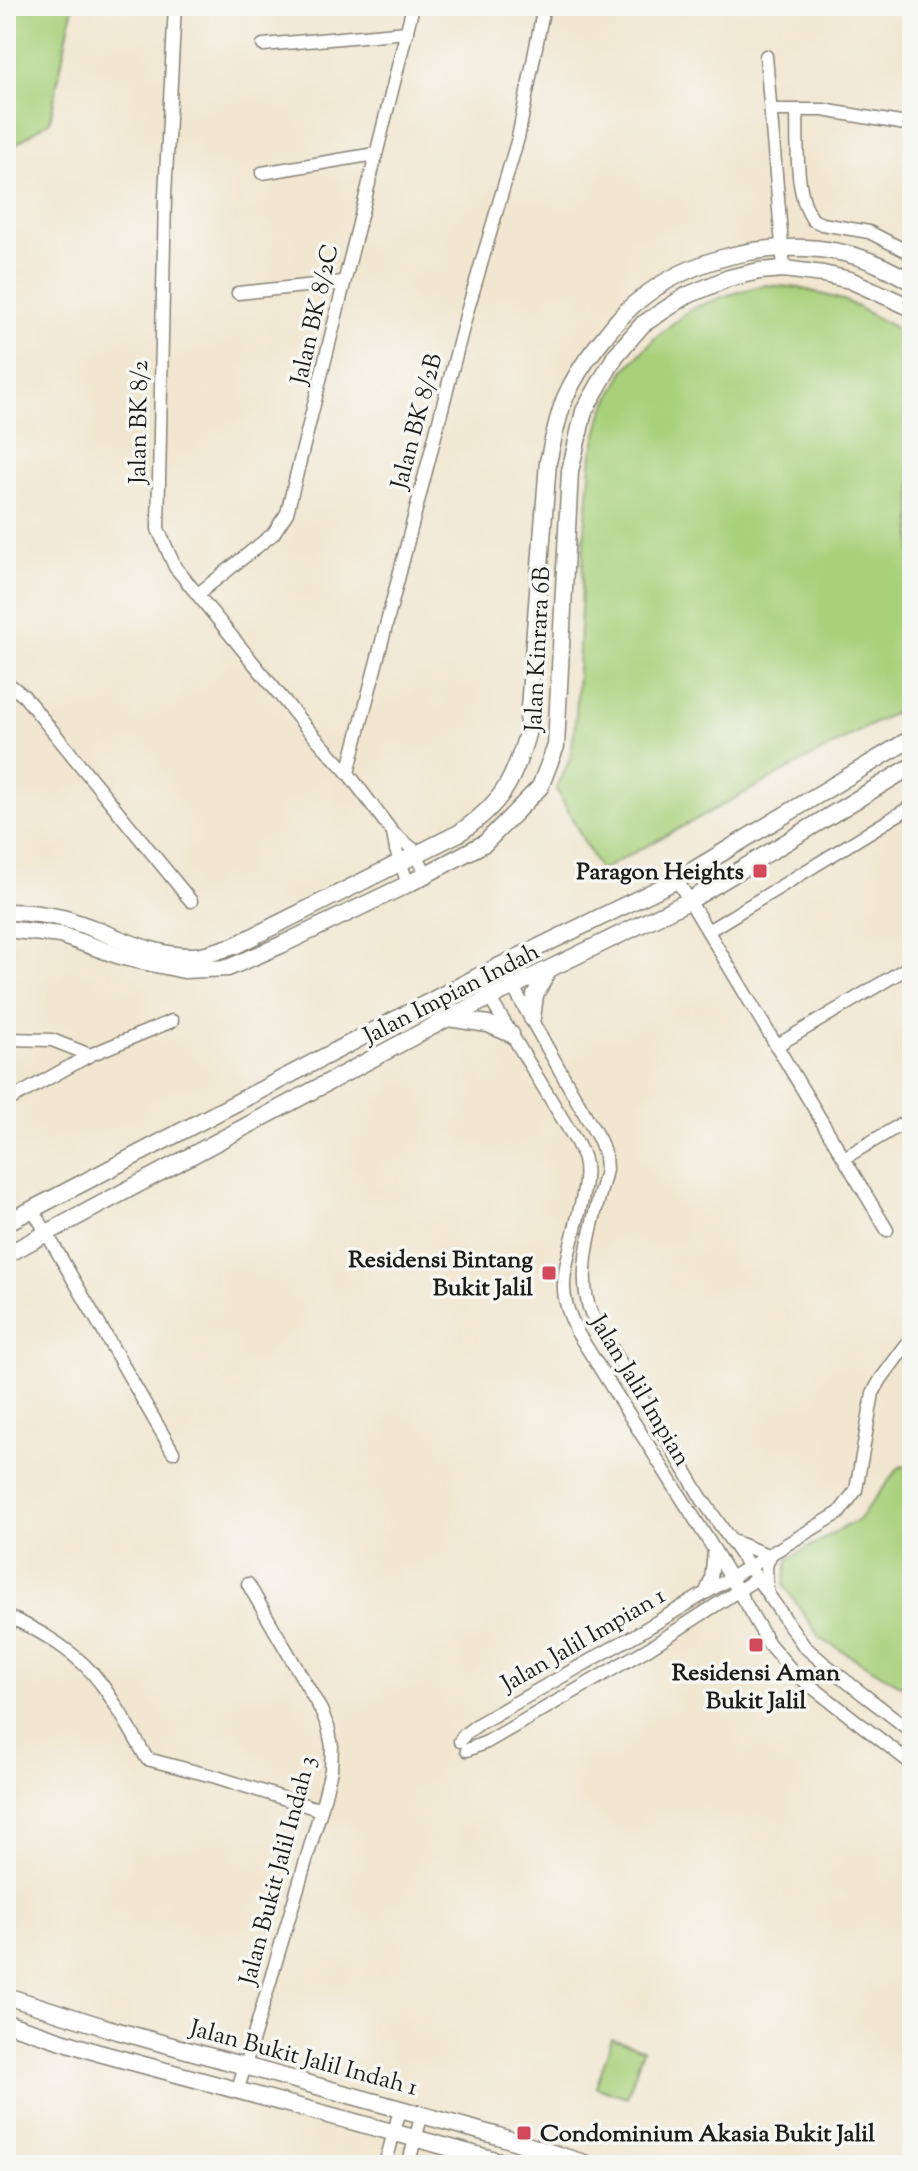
<svg xmlns="http://www.w3.org/2000/svg" width="918" height="2171" font-family="'Sorts Mill Goudy',serif">
<rect width="100%" height="100%" fill="#f6f6f2"/>
<filter id="ink" filterUnits="userSpaceOnUse"><feTurbulence type="fractalNoise" baseFrequency=".0125" numOctaves="2"/><feDisplacementMap in="SourceGraphic" scale="16" xChannelSelector="R" yChannelSelector="G"/><feConvolveMatrix kernelMatrix="1 2 1 2 8 2 1 2 1" color-interpolation-filters="sRGB"/></filter>
<filter id="wash" filterUnits="userSpaceOnUse"><feTurbulence type="fractalNoise" baseFrequency=".006" numOctaves="4" result="noise"/><feDisplacementMap in="SourceGraphic" scale="32" xChannelSelector="R" yChannelSelector="G"/><feGaussianBlur stdDeviation="1.8" result="paint"/><feColorMatrix in="noise" values="0 0 0 0 0 0 0 0 0 0 0 0 0 0 0 0 0 1.4 0 .05"/><feComposite in="paint" operator="in"/></filter>
<g filter="url(#wash)">
<rect width="100%" height="100%" fill="#f1e6cf"/>
<!-- grass -->
<g fill="#a9d17c" stroke="#62764c" stroke-width="2">
<path d="M 6,6 L 73,6 L 50,121 L 6,151 Z"/>
<path d="M 765,285 L 800,288 L 846,301 L 912,337 L 912,703 L 600,871 L 556,789 L 571,757 L 576,715 L 584,540 L 592,454 L 603,412 L 624,371 L 656,337 L 691,309 L 728,295 Z"/>
<path d="M 902,1466 L 912,1470 L 912,1692 L 820,1638 L 784,1585 L 788,1559 L 859,1519 L 898,1469 Z"/>
<path d="M 612,2039 L 643,2049 L 627,2097 L 596,2087 Z"/>
</g>
</g>
<g filter="url(#ink)">
<g fill="none" stroke-linecap="round" stroke-linejoin="round">
<defs>
<g id="street">
<path d="M 175,6 L 165,195 L 158,529 L 175,567 L 305,726 L 348,773 L 393,833 L 413,849 L 427,875"/>
<path d="M 263,45 L 407,32"/>
<path d="M 766,56 L 784,269"/>
<path d="M 772,110 L 823,110 L 912,125"/>
<path d="M 797,111 C 798,143 794,194 813,220 L 822,224 L 869,232 L 912,254"/>
<path d="M 262,173 L 375,154"/>
<path d="M 238,293 L 343,282"/>
<path d="M 198,594 L 273,534 L 287,513 L 413,6"/>
<path d="M 6,682 L 24,696 L 191,901"/>
<path d="M 348,773 L 467,312 L 518,138 L 544,6"/>
<path d="M 393,833 L 396,850 L 408,884"/>
<path d="M 677,880 L 887,1230"/>
<path d="M 708,931 L 912,806"/>
<path d="M 501,966 L 600,1141 L 605,1156 L 606,1170 C 596,1213 574,1271 591,1313 L 702,1499 L 804,1646 C 838,1677 876,1703 912,1732"/>
<path d="M 477,977 L 577,1143 C 579,1148 583,1154 584,1160 C 592,1187 565,1250 564,1283 C 563,1301 570,1316 577,1332 L 715,1551 L 769,1644 L 794,1673 L 912,1764"/>
<path d="M 6,1039 L 52,1040 L 90,1055"/>
<path d="M 776,1046 L 912,965"/>
<path d="M 6,1102 L 90,1055 L 172,1021"/>
<path d="M 844,1158 L 912,1118"/>
<path d="M 32,1208 L 173,1452"/>
<path d="M 735,1542 L 770,1556 L 766,1566 L 767,1590"/>
<path d="M 706,1592 L 711,1579 L 714,1552"/>
<path d="M 6,1616 C 39,1629 81,1655 102,1685 C 119,1708 133,1734 147,1759 L 216,1777 L 321,1810"/>
<path d="M 460,1741 L 465,1734 L 480,1723 L 637,1634 L 839,1513 L 856,1490 L 873,1393 L 881,1379 L 912,1337"/>
<path d="M 467,1750 L 487,1742 L 649,1648 L 758,1578"/>
<path d="M 238,2089 L 321,1810 L 331,1770 L 332,1746 L 328,1727 L 321,1710 L 248,1584"/>
<path d="M 385,2165 L 400,2110"/>
<path d="M 408,2165 L 422,2114"/>
</g>
<g id="secondary">
<path d="M 6,912 C 25,912 44,914 62,918 C 107,930 146,957 194,956 C 208,955 223,949 236,945 L 459,833 C 501,804 513,783 527,734 L 548,462 C 553,441 557,418 565,398 C 573,380 585,361 597,346 C 610,330 622,313 638,301 C 691,257 772,239 839,252 C 866,257 889,269 912,282"/>
<path d="M 6,929 L 60,935 L 123,957 L 184,970 L 228,968 L 281,945 L 408,884 L 485,843 L 540,787 L 556,746 L 570,471 L 584,411 L 616,355 L 643,324 L 686,296 L 729,278 L 759,271 L 784,269 L 823,274 L 850,280 L 912,308"/>
<path d="M 448,1018 L 488,1024 L 511,1034"/>
<path d="M 532,1018 L 535,995 L 547,972"/>
<path d="M 6,1223 L 477,977 L 677,880 L 912,738"/>
<path d="M 6,1255 L 448,1018 L 689,901 L 912,766"/>
<path d="M 6,1996 L 107,2028 L 498,2136 L 590,2165"/>
<path d="M 6,2023 L 99,2053 L 514,2165"/>
</g>
</defs>
<!-- street casing -->
<use href="#street" stroke="#868176" stroke-width="15"/>
<!-- secondary casing -->
<use href="#secondary" stroke="#868176" stroke-width="19"/>
<!-- street -->
<use href="#street" stroke="#fff" stroke-width="12"/>
<!-- secondary -->
<use href="#secondary" stroke="#fff" stroke-width="16"/>
</g>
</g>
<!-- markers -->
<g fill="#d1495b" stroke="#f6f6f2" stroke-width="3">
<rect x="752" y="863" width="16" height="16" rx="4"/>
<rect x="541" y="1265" width="16" height="16" rx="4"/>
<rect x="748" y="1637" width="16" height="16" rx="4"/>
<rect x="516" y="2125" width="16" height="16" rx="4"/>
</g>
<g text-anchor="middle" stroke-width="7" stroke-linejoin="round" paint-order="stroke">
<!-- street labels -->
<g font-size="24" fill="#1c1c1c" stroke="#f6f6f2">
<text transform="translate(314 314) rotate(-77)" y="8">Jalan BK 8/2C</text>
<text transform="translate(416 421) rotate(-75)" y="8">Jalan BK 8/2B</text>
<text transform="translate(138 422) rotate(-89)" y="8">Jalan BK 8/2</text>
<text transform="translate(537 649) rotate(-87)" y="8">Jalan Kinrara 6B</text>
<text transform="translate(451 993) rotate(-27)" y="8">Jalan Impian Indah</text>
<text transform="translate(641 1390) rotate(59)" y="8">Jalan Jalil Impian</text>
<text transform="translate(583 1639) rotate(-30)" y="8">Jalan Jalil Impian 1</text>
<text transform="translate(277 1870) rotate(-75)" y="8">Jalan Bukit Jalil Indah 3</text>
<text transform="translate(304 2057) rotate(15)" y="8">Jalan Bukit Jalil Indah 1</text>
</g>
<!-- poi labels -->
<g font-size="24" font-weight="bold" fill="#1c1c1c" stroke="#f6f6f2" text-anchor="end">
<text x="744" y="879">Paragon Heights</text>
<text x="533" y="1267">Residensi Bintang<tspan x="533" dy="28">Bukit Jalil</tspan></text>
<text x="756" y="1680" text-anchor="middle">Residensi Aman<tspan x="756" dy="28">Bukit Jalil</tspan></text>
<text x="540" y="2141" text-anchor="start">Condominium Akasia Bukit Jalil</text>
</g>
</g>
<!-- margin -->
<rect width="918" height="2171" fill="none" stroke="#f6f6f2" stroke-width="32"/>
</svg>
